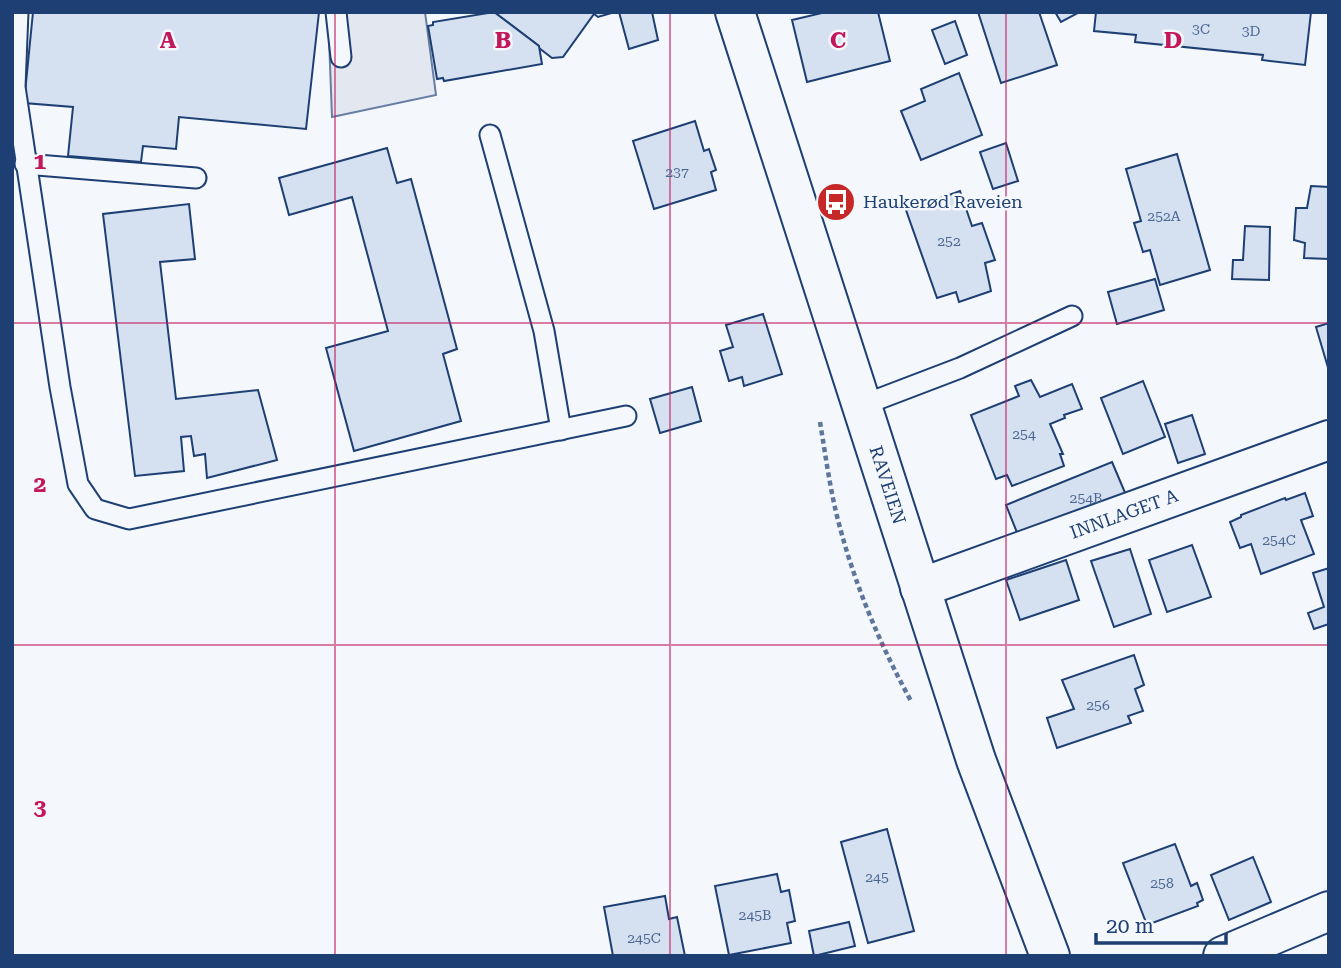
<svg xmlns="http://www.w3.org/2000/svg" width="1341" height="968" font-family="'Roboto Serif',serif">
<rect width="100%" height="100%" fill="#f4f7fb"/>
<!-- parking -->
<path fill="#e3e8f0" stroke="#687fa3" stroke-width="2" d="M 328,12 L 425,12 L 436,95 L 332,117 Z"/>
<!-- building -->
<g fill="#d5e0f0" stroke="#1d3f73" stroke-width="2">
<path d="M 33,12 L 319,12 L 306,129 L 179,117 L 176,149 L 143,146 L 141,162 L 68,156 L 73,107 L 24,103 Z"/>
<path d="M 494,12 L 615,12 L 598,17 L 594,14 L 563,57 L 552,58 L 539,48 L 539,46 Z"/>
<path d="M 494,12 L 539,46 L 542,64 L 444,81 L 443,78 L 437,79 L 428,26 L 433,25 L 433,22 Z"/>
<path d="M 619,12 L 652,12 L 658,40 L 629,49 Z"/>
<path d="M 826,12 L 878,12 L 890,61 L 807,82 L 792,20 Z"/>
<path d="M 978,12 L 1039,12 L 1057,65 L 1001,83 Z"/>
<path d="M 1055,12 L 1078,12 L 1078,13 L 1061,22 Z"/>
<path d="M 1096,12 L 1311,12 L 1305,65 L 1262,60 L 1263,55 L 1135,42 L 1136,35 L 1094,31 Z"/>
<path d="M 955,21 L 967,55 L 945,64 L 932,30 Z"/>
<path d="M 959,73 L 982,135 L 921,160 L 901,111 L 925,101 L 921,89 Z"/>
<path d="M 695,121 L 704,151 L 709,149 L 716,170 L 711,172 L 716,190 L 654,209 L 633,141 Z"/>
<path d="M 1006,143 L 1018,181 L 993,189 L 980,152 Z"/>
<path d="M 387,148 L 397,183 L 411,179 L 457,349 L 443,354 L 461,421 L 354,451 L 326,348 L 388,331 L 352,197 L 289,215 L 279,178 Z"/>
<path d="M 1177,154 L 1210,270 L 1160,285 L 1150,250 L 1143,252 L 1134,223 L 1141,221 L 1126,169 Z"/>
<path d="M 1311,186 L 1329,187 L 1329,259 L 1304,258 L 1305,243 L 1294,240 L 1296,208 L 1307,208 Z"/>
<path d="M 960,191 L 972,226 L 982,223 L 995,260 L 985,263 L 991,291 L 959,302 L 956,292 L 937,298 L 906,210 Z"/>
<path d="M 189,204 L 195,259 L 160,262 L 176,399 L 258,390 L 277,460 L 207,478 L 205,454 L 194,456 L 191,436 L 181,437 L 184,471 L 135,476 L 103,214 Z"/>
<path d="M 1245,226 L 1270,227 L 1269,280 L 1232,279 L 1233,260 L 1243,260 Z"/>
<path d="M 1155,279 L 1164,310 L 1117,324 L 1108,292 Z"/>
<path d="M 763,314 L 782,374 L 744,386 L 742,377 L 729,381 L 720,351 L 733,347 L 726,325 Z"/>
<path d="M 1329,323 L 1329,371 L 1316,327 Z"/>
<path d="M 1031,380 L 1040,397 L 1072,384 L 1082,409 L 1064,415 L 1065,418 L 1050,424 L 1063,454 L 1060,454 L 1064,466 L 1012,486 L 1007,475 L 996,479 L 971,415 L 1019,396 L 1015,386 Z"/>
<path d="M 1143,381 L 1165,437 L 1123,454 L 1101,398 Z"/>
<path d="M 692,387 L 701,421 L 660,433 L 650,399 Z"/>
<path d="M 1192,415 L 1205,454 L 1178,463 L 1165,424 Z"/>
<path d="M 1112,462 L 1129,502 L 1022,545 L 1006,505 Z"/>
<path d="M 1305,493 L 1313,516 L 1301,520 L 1314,554 L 1261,574 L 1251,544 L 1240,548 L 1230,522 L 1241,517 L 1241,515 L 1285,498 L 1286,500 Z"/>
<path d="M 1192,545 L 1211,597 L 1167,612 L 1149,560 Z"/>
<path d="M 1130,549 L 1151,614 L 1114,627 L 1091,561 Z"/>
<path d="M 1066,560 L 1079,600 L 1020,620 L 1006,580 Z"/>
<path d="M 1329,568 L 1329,624 L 1314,629 L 1308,613 L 1324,607 L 1313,573 Z"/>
<path d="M 1134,655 L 1144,685 L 1135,689 L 1143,711 L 1128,716 L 1131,723 L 1057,748 L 1047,718 L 1074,709 L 1062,680 Z"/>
<path d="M 887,829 L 914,931 L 868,943 L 841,842 Z"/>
<path d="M 1175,844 L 1191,886 L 1197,883 L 1203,900 L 1197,903 L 1198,906 L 1147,925 L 1123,863 Z"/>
<path d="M 1253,857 L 1271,902 L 1229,920 L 1211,875 Z"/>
<path d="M 777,874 L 781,892 L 789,890 L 795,921 L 787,923 L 791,943 L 729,955 L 715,886 Z"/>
<path d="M 665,896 L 669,919 L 677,917 L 685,956 L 613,956 L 604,907 Z"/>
<path d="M 849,922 L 855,946 L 814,956 L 809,931 Z"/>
</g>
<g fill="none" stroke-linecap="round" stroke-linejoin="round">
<defs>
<g id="lane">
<path d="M 18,12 L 15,87 L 60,387 L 78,484 L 95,509 L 129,519 L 626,416"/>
<path d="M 336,12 L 341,57"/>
<path d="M 490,135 L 544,331 L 561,430"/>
<path d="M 25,164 L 196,178"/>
<path d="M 863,405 L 960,368 L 1072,316"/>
</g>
<g id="street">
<path id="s1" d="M 920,588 L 1329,440"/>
<path d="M 1223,956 L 1329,911"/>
</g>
<g id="primary">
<path id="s2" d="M 735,12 L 976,760 L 1050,956"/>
</g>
</defs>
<!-- lane casing -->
<use href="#lane" stroke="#1d3f73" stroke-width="23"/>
<!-- street casing -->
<use href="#street" stroke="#1d3f73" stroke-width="42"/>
<!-- primary casing -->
<use href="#primary" stroke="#1d3f73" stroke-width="42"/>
<!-- path -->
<path stroke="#5e769c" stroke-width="4.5" stroke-dasharray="5 3.5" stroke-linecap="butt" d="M 820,422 C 825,452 829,482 836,512 C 852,578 878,641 911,701"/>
<!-- lane -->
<use href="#lane" stroke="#f4f7fb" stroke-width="19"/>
<!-- street -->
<use href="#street" stroke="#f4f7fb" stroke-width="38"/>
<!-- primary -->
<use href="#primary" stroke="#f4f7fb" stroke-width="38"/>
</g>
<!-- grid -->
<path fill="none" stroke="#c2185b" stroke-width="2" stroke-opacity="0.55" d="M 335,12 L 335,956M 670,12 L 670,956M 1006,12 L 1006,956M 12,323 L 1329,323M 12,645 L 1329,645"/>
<!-- icons -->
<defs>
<symbol id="bus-disc" viewBox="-11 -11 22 22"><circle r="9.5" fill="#c62828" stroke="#f4f7fb"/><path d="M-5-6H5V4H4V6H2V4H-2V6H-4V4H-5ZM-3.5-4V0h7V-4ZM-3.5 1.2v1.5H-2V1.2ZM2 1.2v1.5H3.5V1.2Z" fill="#fff"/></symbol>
</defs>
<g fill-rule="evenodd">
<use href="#bus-disc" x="814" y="180" width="44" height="44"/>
</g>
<g text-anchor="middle" stroke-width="5" stroke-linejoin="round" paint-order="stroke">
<!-- number labels -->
<g font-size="14" fill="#4b6792">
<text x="1201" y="34">3C</text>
<text x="1251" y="36">3D</text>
<text x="677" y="177">237</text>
<text x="1164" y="221">252A</text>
<text x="949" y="246">252</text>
<text x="1024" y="439">254</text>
<text x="1086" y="503">254B</text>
<text x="1279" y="545">254C</text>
<text x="1098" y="710">256</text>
<text x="877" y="882">245</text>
<text x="1162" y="888">258</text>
<text x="755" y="920">245B</text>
<text x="644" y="943">245C</text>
</g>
<!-- poi labels -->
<g font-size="18" fill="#1d3f73" stroke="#f4f7fb" text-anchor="start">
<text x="863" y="208">Haukerød Raveien</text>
</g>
<!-- street labels -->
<g font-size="18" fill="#1d3f73" stroke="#f4f7fb">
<text dy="6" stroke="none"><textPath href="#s2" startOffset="497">RAVEIEN</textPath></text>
<text dy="6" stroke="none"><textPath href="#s1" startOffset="217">INNLAGET A</textPath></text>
</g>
</g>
<g font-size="23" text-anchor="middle" font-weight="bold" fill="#c2185b" stroke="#f4f7fb" stroke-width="5" stroke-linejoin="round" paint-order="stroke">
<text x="168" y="48">A</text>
<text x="503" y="48">B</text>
<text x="838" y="48">C</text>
<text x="1173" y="48">D</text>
<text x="40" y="169">1</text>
<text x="40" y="492">2</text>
<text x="40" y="815">3</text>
</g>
<!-- border -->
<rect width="1341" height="968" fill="none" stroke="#1d3f73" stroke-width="28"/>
<!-- scale -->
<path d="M1096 933v10h130v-10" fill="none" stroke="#1d3f73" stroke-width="3.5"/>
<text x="1106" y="933" font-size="21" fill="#1d3f73" stroke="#f4f7fb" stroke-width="5" paint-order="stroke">20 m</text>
</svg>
